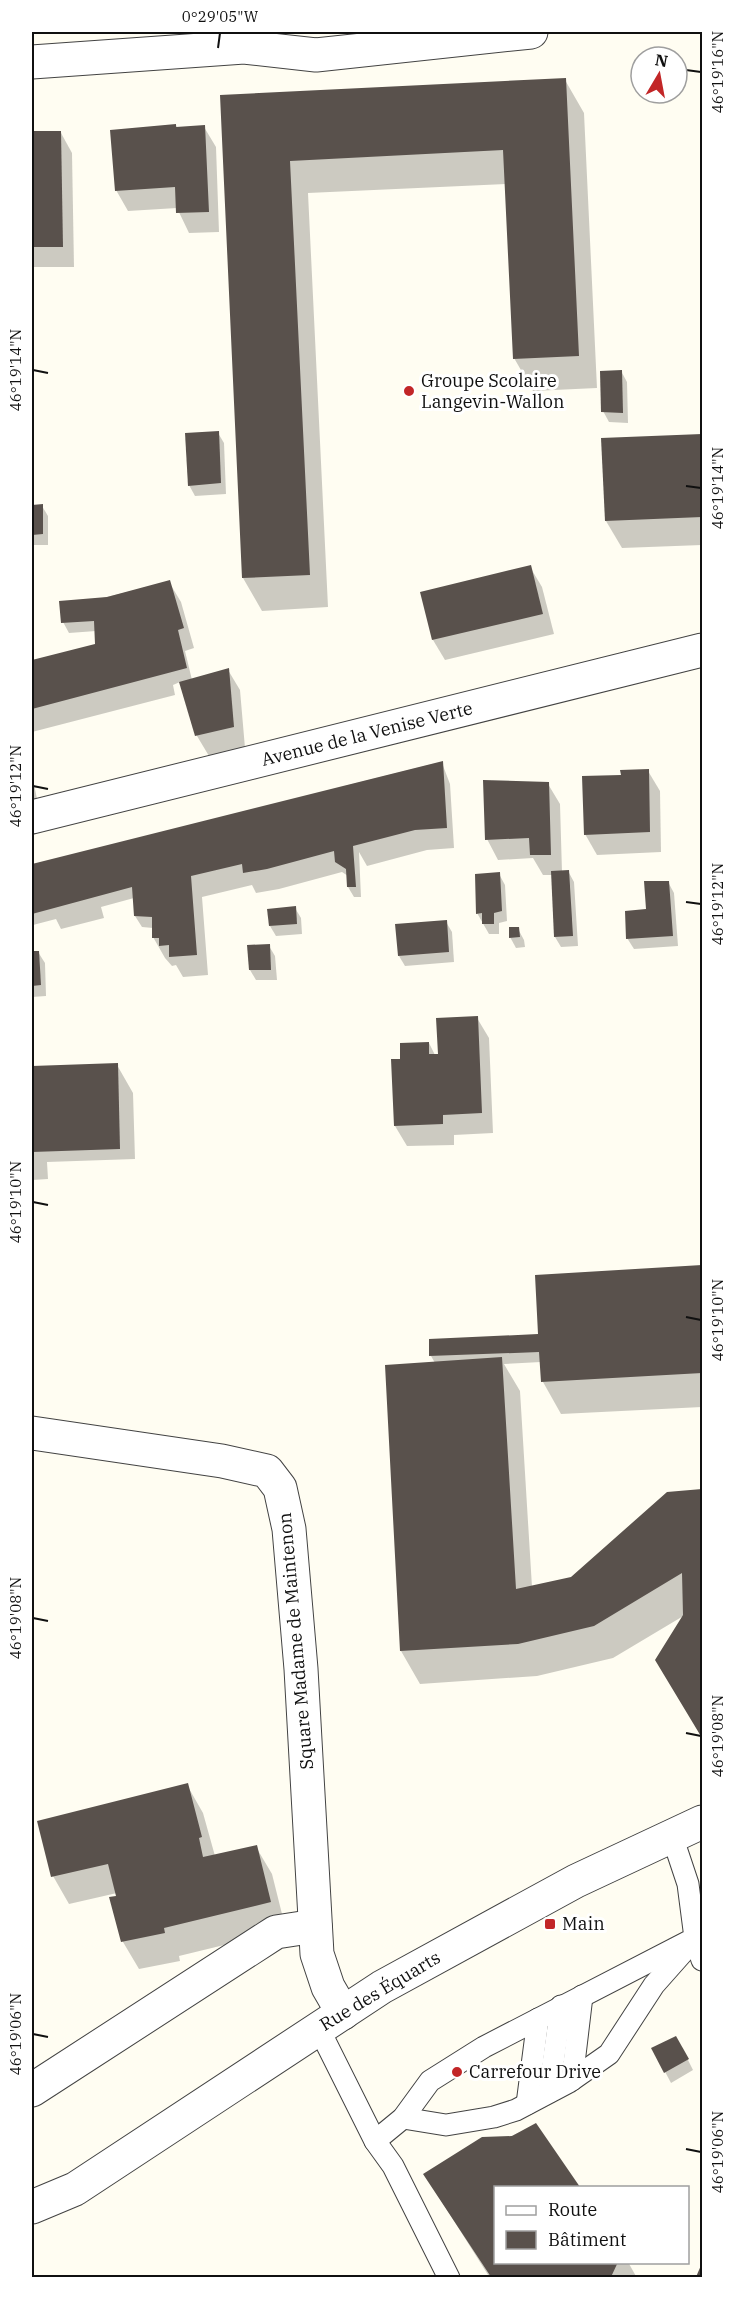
<svg xmlns="http://www.w3.org/2000/svg" width="734" height="2309" font-family="'IBM Plex Serif',serif">
<rect width="100%" height="100%" fill="#fffdf2"/>
<!-- shadow -->
<g fill="#0003">
<path d="M 565,80 L 584,113 L 597,388 L 533,391 L 514,358 L 506,184 L 308,193 L 328,607 L 262,611 L 243,578 L 221,97 Z"/>
<path d="M 176,125 L 178,129 L 204,127 L 216,147 L 219,232 L 189,233 L 177,208 L 128,211 L 116,190 Z"/>
<path d="M 32,132 L 61,133 L 72,153 L 74,267 L 32,267 Z"/>
<path d="M 621,371 L 627,382 L 628,423 L 609,422 L 603,411 Z"/>
<path d="M 218,433 L 224,443 L 226,494 L 195,496 L 189,485 Z"/>
<path d="M 702,436 L 702,545 L 622,548 L 606,521 L 603,440 Z"/>
<path d="M 32,506 L 42,506 L 48,516 L 48,545 L 32,545 Z"/>
<path d="M 530,567 L 542,587 L 554,634 L 445,660 L 433,640 L 421,593 Z"/>
<path d="M 169,582 L 181,602 L 194,648 L 185,651 L 192,680 L 228,670 L 240,690 L 245,748 L 209,756 L 197,736 L 180,682 L 173,685 L 175,695 L 32,732 L 32,661 L 96,645 L 96,631 L 69,633 L 63,622 L 94,600 Z"/>
<path d="M 442,763 L 450,784 L 454,848 L 427,850 L 367,866 L 359,852 L 361,897 L 354,897 L 348,887 L 348,876 L 342,872 L 279,889 L 256,893 L 252,885 L 202,897 L 208,975 L 183,977 L 176,965 L 172,966 L 165,958 L 153,937 L 153,928 L 142,927 L 135,916 L 134,898 L 101,907 L 104,918 L 61,929 L 56,919 L 33,925 L 32,923 L 32,866 Z"/>
<path d="M 648,771 L 660,791 L 661,852 L 597,855 L 585,834 L 622,776 Z"/>
<path d="M 32,774 L 37,799 L 32,800 Z"/>
<path d="M 548,784 L 560,804 L 562,872 L 568,871 L 574,882 L 578,946 L 561,947 L 555,937 L 553,875 L 543,875 L 533,858 L 498,860 L 487,839 Z"/>
<path d="M 499,874 L 505,885 L 507,921 L 499,923 L 499,934 L 489,934 L 477,913 Z"/>
<path d="M 668,882 L 674,893 L 678,946 L 634,949 L 627,938 Z"/>
<path d="M 295,908 L 301,918 L 302,934 L 276,936 L 270,926 Z"/>
<path d="M 446,922 L 452,932 L 454,962 L 405,966 L 399,956 Z"/>
<path d="M 518,929 L 524,940 L 525,947 L 516,948 L 510,937 Z"/>
<path d="M 269,946 L 275,956 L 277,980 L 256,980 L 250,970 Z"/>
<path d="M 38,952 L 45,963 L 46,996 L 32,997 L 32,953 Z"/>
<path d="M 477,1018 L 489,1038 L 493,1133 L 454,1135 L 454,1145 L 407,1146 L 395,1126 L 403,1066 L 429,1043 L 435,1055 L 439,1055 Z"/>
<path d="M 117,1065 L 133,1093 L 135,1159 L 47,1162 L 48,1179 L 32,1180 L 32,1067 Z"/>
<path d="M 702,1267 L 702,1407 L 561,1414 L 543,1382 L 541,1362 L 504,1364 L 520,1391 L 532,1587 L 571,1578 L 668,1493 L 702,1490 L 702,1737 L 676,1693 L 685,1615 L 613,1658 L 537,1676 L 420,1684 L 401,1651 L 435,1363 L 431,1356 L 430,1340 L 540,1340 L 536,1276 Z"/>
<path d="M 187,1785 L 203,1813 L 215,1856 L 256,1847 L 272,1874 L 286,1930 L 179,1956 L 180,1961 L 139,1969 L 123,1942 L 117,1893 L 69,1904 L 53,1876 Z"/>
<path d="M 682,2048 L 693,2070 L 671,2083 L 653,2049 Z"/>
<path d="M 536,2125 L 578,2188 L 496,2188 L 496,2262 L 628,2262 L 637,2278 L 490,2278 L 425,2175 Z"/>
</g>
<!-- building -->
<g fill="#59514c">
<path d="M 566,78 L 579,356 L 513,359 L 503,150 L 290,161 L 310,575 L 242,578 L 220,95 Z"/>
<path d="M 176,124 L 176,127 L 205,125 L 209,212 L 176,213 L 175,187 L 115,191 L 110,130 Z"/>
<path d="M 32,131 L 61,131 L 63,247 L 32,247 Z"/>
<path d="M 622,370 L 623,413 L 601,412 L 600,371 Z"/>
<path d="M 219,431 L 221,483 L 188,486 L 185,433 Z"/>
<path d="M 702,434 L 702,517 L 605,521 L 601,438 Z"/>
<path d="M 43,504 L 43,534 L 32,535 L 32,505 Z"/>
<path d="M 531,565 L 543,614 L 432,640 L 420,592 Z"/>
<path d="M 170,580 L 184,628 L 178,630 L 187,668 L 32,709 L 32,660 L 95,644 L 94,621 L 61,623 L 59,601 L 107,597 Z"/>
<path d="M 229,668 L 234,727 L 195,736 L 179,682 Z"/>
<path d="M 443,761 L 447,828 L 415,830 L 353,846 L 356,887 L 347,887 L 346,869 L 335,862 L 334,851 L 267,869 L 243,873 L 242,864 L 191,876 L 197,955 L 169,957 L 169,945 L 159,946 L 159,938 L 152,938 L 152,917 L 134,916 L 132,887 L 32,914 L 32,864 Z"/>
<path d="M 649,769 L 650,832 L 584,835 L 582,776 L 621,775 L 620,770 Z"/>
<path d="M 483,780 L 549,782 L 551,855 L 530,855 L 529,838 L 485,840 Z"/>
<path d="M 569,870 L 573,936 L 554,937 L 551,871 Z"/>
<path d="M 500,872 L 502,911 L 494,913 L 494,924 L 482,924 L 482,913 L 476,914 L 475,874 Z"/>
<path d="M 644,881 L 669,881 L 673,936 L 626,939 L 625,911 L 646,909 Z"/>
<path d="M 296,906 L 297,924 L 269,926 L 267,909 Z"/>
<path d="M 447,920 L 449,952 L 398,956 L 395,924 Z"/>
<path d="M 509,927 L 519,927 L 520,937 L 509,938 Z"/>
<path d="M 270,944 L 271,970 L 249,970 L 247,945 Z"/>
<path d="M 32,951 L 39,951 L 41,985 L 32,986 Z"/>
<path d="M 478,1016 L 482,1113 L 443,1115 L 443,1124 L 394,1126 L 391,1059 L 400,1059 L 400,1043 L 429,1042 L 429,1054 L 438,1054 L 436,1018 Z"/>
<path d="M 118,1063 L 120,1149 L 32,1152 L 32,1066 Z"/>
<path d="M 702,1265 L 702,1373 L 541,1382 L 539,1352 L 429,1356 L 429,1339 L 538,1334 L 535,1275 Z"/>
<path d="M 502,1357 L 516,1589 L 571,1577 L 667,1492 L 702,1489 L 702,1738 L 655,1660 L 683,1615 L 682,1573 L 594,1626 L 518,1644 L 400,1651 L 385,1365 Z"/>
<path d="M 188,1783 L 202,1837 L 199,1838 L 203,1857 L 257,1845 L 271,1902 L 164,1928 L 165,1933 L 121,1942 L 109,1897 L 116,1896 L 108,1864 L 51,1877 L 37,1821 Z"/>
<path d="M 676,2036 L 689,2059 L 664,2073 L 651,2048 Z"/>
<path d="M 536,2123 L 580,2187 L 495,2187 L 495,2262 L 618,2262 L 611,2277 L 491,2277 L 423,2174 L 482,2137 L 512,2136 Z"/>
<path d="M 702,2263 L 702,2277 L 696,2277 Z"/>
</g>
<g fill="none" stroke-linecap="round" stroke-linejoin="round">
<defs>
<g id="service">
<path d="M 695,1938 L 702,1960"/>
<path d="M 319,2029 L 375,2141 L 393,2166 L 449,2278"/>
<path d="M 572,2080 L 582,1996"/>
<path d="M 549,2092 L 561,2006"/>
<path d="M 527,2104 L 538,2019"/>
<path d="M 403,2118 L 446,2125 L 494,2117 L 516,2110 L 569,2082 L 609,2054 L 654,1985 L 685,1950"/>
<path d="M 375,2141 L 403,2118 L 430,2081 L 484,2047 L 695,1938 L 688,1884 L 672,1836"/>
</g>
<g id="minor">
<path d="M 32,1433 L 222,1461 L 267,1471 L 280,1488 L 289,1529 L 301,1669 L 317,1954 L 328,1987 L 343,2013"/>
<path d="M 32,2090 L 276,1932 L 315,1926"/>
<path d="M 32,2207 L 75,2189 L 382,1987 L 576,1881 L 702,1822"/>
</g>
<g id="tertiary">
<path d="M 32,62 L 244,47 L 316,55 L 531,32"/>
<path d="M 32,817 L 702,650"/>
</g>
</defs>
<!-- service casing -->
<use href="#service" stroke="#434343" stroke-width="23"/>
<!-- minor casing -->
<use href="#minor" stroke="#434343" stroke-width="35"/>
<!-- tertiary casing -->
<use href="#tertiary" stroke="#434343" stroke-width="35"/>
<!-- service -->
<use href="#service" stroke="#fff" stroke-width="21"/>
<!-- minor -->
<use href="#minor" stroke="#fff" stroke-width="33"/>
<!-- tertiary -->
<use href="#tertiary" stroke="#fff" stroke-width="33"/>
</g>
<!-- ticks -->
<path fill="none" stroke="#101010" stroke-width="2" d="M 218,48 L 220,33M 686,70 L 701,72M 33,370 L 48,373M 686,486 L 701,488M 33,786 L 48,789M 686,902 L 701,904M 33,1202 L 48,1205M 686,1317 L 701,1320M 33,1618 L 48,1621M 686,1733 L 701,1736M 33,2034 L 48,2037M 686,2149 L 701,2152"/>
<!-- markers -->
<g fill="#c22627" stroke="#fff" stroke-width="2">
<circle cx="409" cy="391" r="6"/>
<rect x="544" y="1918" width="12" height="12" rx="3"/>
<circle cx="457" cy="2072" r="6"/>
</g>
<g text-anchor="middle" stroke-width="6" stroke-linejoin="round" paint-order="stroke">
<!-- poi labels -->
<g font-size="18" fill="#101010" stroke="#fff" text-anchor="start">
<text x="421" y="387">Groupe Scolaire<tspan x="421" dy="21">Langevin-Wallon</tspan></text>
<text x="562" y="1930">Main</text>
<text x="469" y="2078">Carrefour Drive</text>
</g>
<!-- street labels -->
<g font-size="18" fill="#101010" stroke="#fff">
<text transform="translate(367 734) rotate(-14)" y="6">Avenue de la Venise Verte</text>
<text transform="translate(296 1641) rotate(-95)" y="6">Square Madame de Maintenon</text>
<text transform="translate(380 1991) rotate(-31)" y="6">Rue des Équarts</text>
</g>
</g>
<!-- border -->
<rect width="734" height="2309" fill="none" stroke="#ffffff" stroke-width="66"/>
<!-- legend -->
<rect x="494" y="2186" width="195" height="78" fill="#ffffff" stroke="#9f9f9f" stroke-width="1.5"/>
<rect x="506" y="2206" width="30" height="9" fill="#ffffff" stroke="#9f9f9f" stroke-width="1.5"/>
<text x="548" y="2216" font-size="18" fill="#101010">Route</text>
<rect x="506" y="2231" width="30" height="18" fill="#59514c" stroke="#9f9f9f" stroke-width="1.5"/>
<text x="548" y="2246" font-size="18" fill="#101010">Bâtiment</text>
<!-- north arrow -->
<g transform="translate(659 75) rotate(10)"><circle r="28" fill="#ffffff" stroke="#9f9f9f" stroke-width="1.5"/>
<path d="M0-4.5L10 22L0 15L-10 22Z" fill="#c22627"/>
<text y="-9" font-size="16" font-weight="bold" text-anchor="middle" fill="#101010">N</text>
</g>
<rect x="33" y="33" width="668" height="2243" fill="none" stroke="#101010" stroke-width="2"/>
<g font-size="15" text-anchor="middle" fill="#101010">
<text x="220" y="22">0°29'05"W</text>
<text transform="translate(718 72) rotate(-90)" y="5">46°19'16"N</text>
<text transform="translate(16 370) rotate(-90)" y="5">46°19'14"N</text>
<text transform="translate(718 488) rotate(-90)" y="5">46°19'14"N</text>
<text transform="translate(16 786) rotate(-90)" y="5">46°19'12"N</text>
<text transform="translate(718 904) rotate(-90)" y="5">46°19'12"N</text>
<text transform="translate(16 1202) rotate(-90)" y="5">46°19'10"N</text>
<text transform="translate(718 1320) rotate(-90)" y="5">46°19'10"N</text>
<text transform="translate(16 1618) rotate(-90)" y="5">46°19'08"N</text>
<text transform="translate(718 1736) rotate(-90)" y="5">46°19'08"N</text>
<text transform="translate(16 2034) rotate(-90)" y="5">46°19'06"N</text>
<text transform="translate(718 2152) rotate(-90)" y="5">46°19'06"N</text>
</g>
</svg>
